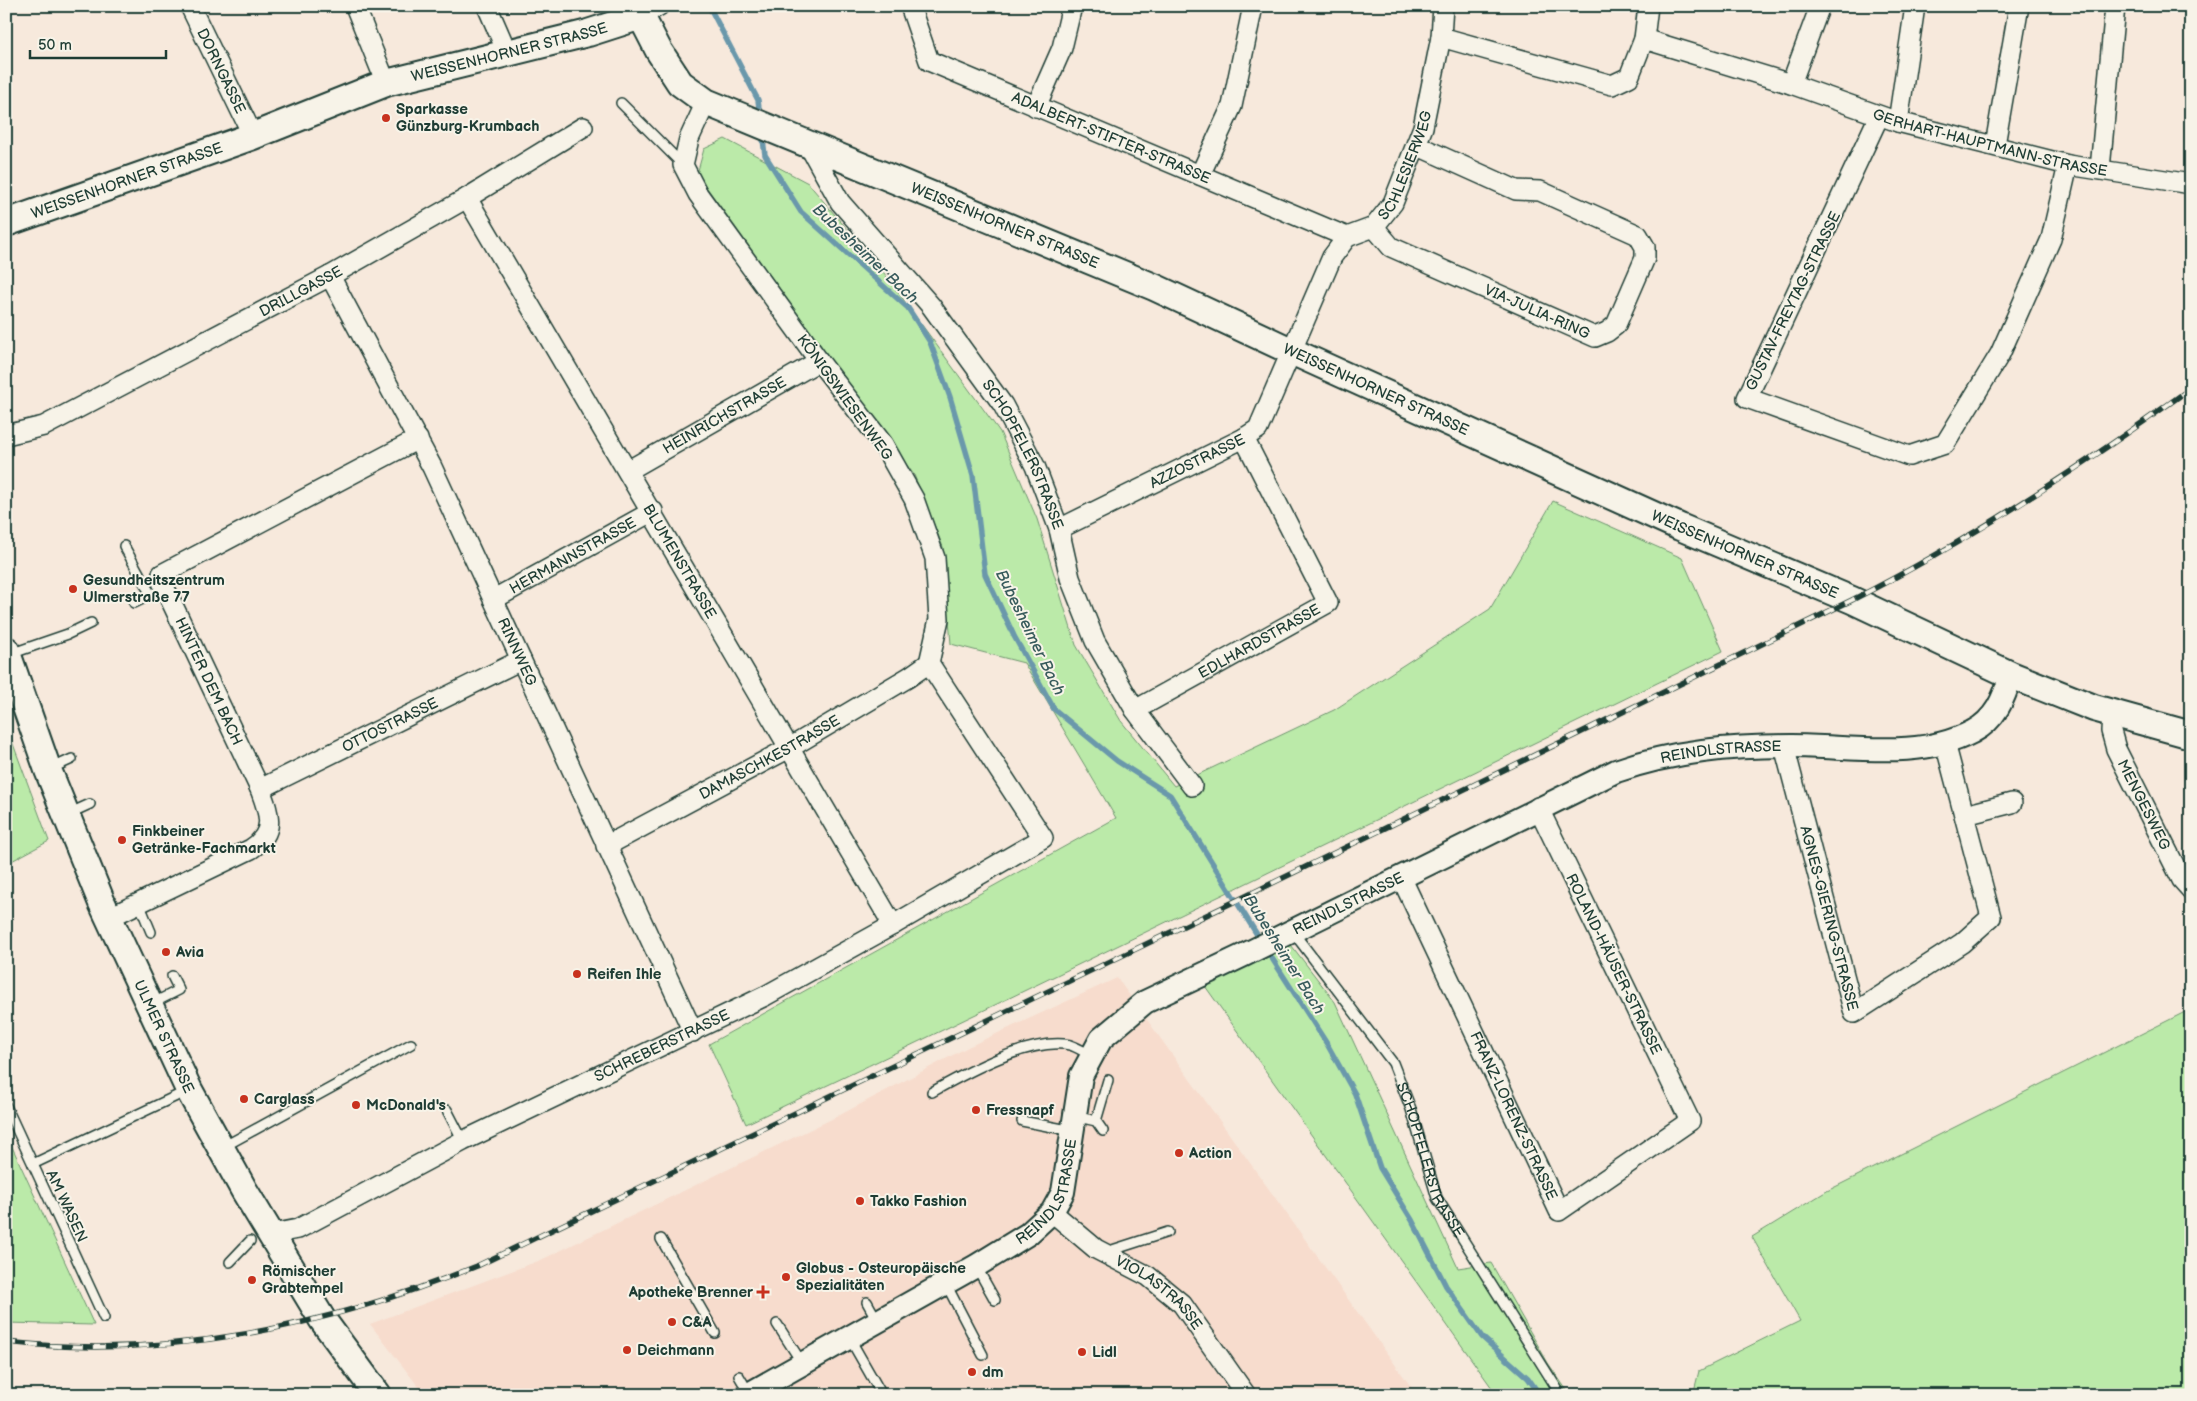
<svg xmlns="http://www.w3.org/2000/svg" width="2197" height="1401" font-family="'Balsamiq Sans',sans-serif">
<rect width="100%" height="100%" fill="#f7e9dc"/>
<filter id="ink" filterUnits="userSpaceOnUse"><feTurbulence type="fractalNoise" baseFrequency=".02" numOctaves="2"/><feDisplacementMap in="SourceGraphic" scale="10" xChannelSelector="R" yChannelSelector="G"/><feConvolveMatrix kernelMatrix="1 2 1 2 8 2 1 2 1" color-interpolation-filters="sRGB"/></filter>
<g filter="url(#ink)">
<!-- built -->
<path fill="#f7dccd" d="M 1117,978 L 1417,1395 L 425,1395 L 370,1324 L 541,1260 L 840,1115 L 968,1047 Z"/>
<!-- green -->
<g fill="#bbeaa9" stroke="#6d946e">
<path d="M 725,139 L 808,183 L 884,273 L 1000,432 L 1037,519 L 1076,645 L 1121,721 L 1174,786 L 1334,710 L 1490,609 L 1553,501 L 1682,558 L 1723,651 C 1398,809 1073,969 746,1124 L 709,1044 L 1116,818 L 1024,663 L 951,644 L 943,547 L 914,475 L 697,174 L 704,149 Z"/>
<path d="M 6,725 L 49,841 L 6,864 Z"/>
<path d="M 1288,941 L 1335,1002 L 1458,1268 L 1491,1263 L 1548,1363 L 1570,1395 L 1497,1395 L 1205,986 Z"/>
<path d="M 2191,1009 L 2191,1395 L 1693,1395 L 1699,1371 L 1800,1321 L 1752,1237 L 1827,1191 Z"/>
<path d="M 6,1134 L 13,1149 L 94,1325 L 6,1323 Z"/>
</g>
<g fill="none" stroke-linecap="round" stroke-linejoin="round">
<!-- stream -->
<g stroke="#6a98ab" stroke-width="5.5">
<path d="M 709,6 L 758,100 L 760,116"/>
<path d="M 762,132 L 765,155 L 801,212 L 908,308 L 930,342 L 950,397 L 973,475 L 985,574 L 1014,636 L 1054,709 L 1117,761 L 1170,795 L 1261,941"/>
<path d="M 1266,949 L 1327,1044 L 1355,1094 L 1380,1168 L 1412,1220 L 1446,1286 L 1482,1337 L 1528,1378 L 1540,1395"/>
</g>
<defs>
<g id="service">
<path d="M 621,103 L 683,165"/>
<path d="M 124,546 L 151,595"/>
<path d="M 134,603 L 155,593"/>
<path d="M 10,654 L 68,634 L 91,623"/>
<path d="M 50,769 L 72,759"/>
<path d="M 68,814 L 90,804"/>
<path d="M 139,903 L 151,932"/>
<path id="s1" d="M 1293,932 L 1393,1063 L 1411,1109 L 1437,1198 L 1561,1395"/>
<path d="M 151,1004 L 179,990 L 172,976"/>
<path d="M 932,1092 C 966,1073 1030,1037 1070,1045 C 1077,1047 1084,1052 1091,1055"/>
<path d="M 6,1106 L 104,1318"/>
<path d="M 447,1110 L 463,1141"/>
<path d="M 1074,1116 L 1096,1121 L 1103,1131"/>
<path d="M 1022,1121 L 1073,1131"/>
<path d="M 1096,1121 L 1108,1080"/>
<path d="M 223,1147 L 411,1044"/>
<path d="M 33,1164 L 187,1091"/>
<path d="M 661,1239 L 715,1333"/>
<path d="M 1106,1252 L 1168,1232"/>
<path d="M 230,1262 L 250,1241"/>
<path d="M 976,1266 L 995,1300"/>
<path d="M 946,1284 L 983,1355"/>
<path d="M 867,1302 L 877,1320"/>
<path d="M 777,1324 L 802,1363"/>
<path d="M 850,1339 L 882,1395"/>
<path d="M 739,1376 L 749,1393"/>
</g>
<g id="minor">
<path id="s2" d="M 190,6 L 253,136"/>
<path d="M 355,6 L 386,83"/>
<path d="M 487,6 L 507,52"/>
<path d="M 634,6 L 641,16 L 659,6"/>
<path id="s3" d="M 910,6 L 929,61 L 1347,237"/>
<path d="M 1441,37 L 1612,85 L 1629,77 L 1644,39 L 1648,6"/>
<path d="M 1644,39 L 1791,84 L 1820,6"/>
<path id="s4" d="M 1791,84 L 1898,122 L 2068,165 L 2191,184"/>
<path d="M 1036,107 L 1062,48 L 1072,6"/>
<path d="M 1879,116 L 1747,398 L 1909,456 L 1945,444 L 2000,354 L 2051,239 L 2068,165"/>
<path d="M 1898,122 L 1915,6"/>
<path d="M 1995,145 L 2019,6"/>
<path id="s5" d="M 809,146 L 840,202 L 931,306 L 1003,405 L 1035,466 L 1059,529 L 1070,578 L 1095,641 L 1135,710 L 1192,786"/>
<path d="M 2100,169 L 2115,6"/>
<path d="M 1200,175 L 1232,106 L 1253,6"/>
<path id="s6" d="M 467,198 L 893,925"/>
<path id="s7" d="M 1374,227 L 1391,247 L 1595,337 L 1607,332 L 1616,325 L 1645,258 L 1645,247 L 1638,235 L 1540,191 L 1516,190 L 1416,145"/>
<path id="s8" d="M 330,276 L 432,467 L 693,1032"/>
<path id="s9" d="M 6,435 L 44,426 L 330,276 L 467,198 L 583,127"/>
<path id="s10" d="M 629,470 L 819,361"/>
<path id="s11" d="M 1059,529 L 1244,438 L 1258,429 L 1332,257 L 1347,237 L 1374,227 L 1393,203 L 1423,127 L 1441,37 L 1443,6"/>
<path id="s12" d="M 494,599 L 653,511"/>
<path id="s13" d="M 1135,710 L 1328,603 L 1244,438"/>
<path id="s14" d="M 2112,713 L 2111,731 L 2116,749 L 2182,880 L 2191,890"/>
<path id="s15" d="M 1784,746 L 1854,1013 L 1962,943 L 1991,917 L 1945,743"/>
<path id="s16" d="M 260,789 L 521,660"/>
<path d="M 1965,815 L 2012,803"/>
<path id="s17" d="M 606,846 L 791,747 L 909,677 L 929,663"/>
<path id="s18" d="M 1401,877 L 1559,1211 L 1690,1121 L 1538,807"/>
<path d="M 108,918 L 251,849 C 277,832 269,813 260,789 L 162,582 L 162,574 L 418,439"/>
<path id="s19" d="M 1052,1212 L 1096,1249 L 1148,1276 L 1182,1304 L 1246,1395"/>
<path id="s20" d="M 272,1234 L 298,1229 L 463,1141 L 765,996 L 893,925 L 1043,838 L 929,663 L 939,619 L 935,558 L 914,499 L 883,444 L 819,361 L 698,194 L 683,165 L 689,139 L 706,102"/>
</g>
<g id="tertiary">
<path id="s21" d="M 747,1395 L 976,1266 L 1028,1234 L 1052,1212 L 1063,1192 L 1081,1076 L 1101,1039 L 1145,1002 L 1244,955 L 1616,771 C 1673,751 1731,746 1792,746 C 1850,746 1919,760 1972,732 C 1996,720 2004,698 2011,675"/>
</g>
<g id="secondary">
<path id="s22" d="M 6,223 L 253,136 L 386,83 L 588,33 L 641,16 L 659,51 L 680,83 L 706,102 L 1154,287 L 1291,351 L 1680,527 L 1852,600 L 2011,675 L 2094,708 L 2191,735"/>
<path id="s23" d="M 6,650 L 48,770 L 102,903 L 189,1090 L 244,1190 L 322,1319 L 378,1395"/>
</g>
</defs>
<!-- service casing -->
<use href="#service" stroke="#1f3d34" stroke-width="12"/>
<!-- minor casing -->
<use href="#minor" stroke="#1f3d34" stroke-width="22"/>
<!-- tertiary casing -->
<use href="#tertiary" stroke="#1f3d34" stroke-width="26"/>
<!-- secondary casing -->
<use href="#secondary" stroke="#1f3d34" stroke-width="30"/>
<!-- service -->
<use href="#service" stroke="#f7f3e8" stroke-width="9"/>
<!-- minor -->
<use href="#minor" stroke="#f7f3e8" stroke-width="19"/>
<!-- tertiary -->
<use href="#tertiary" stroke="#f7f3e8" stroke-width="22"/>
<!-- secondary -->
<use href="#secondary" stroke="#f7f3e8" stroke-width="26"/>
<defs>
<path id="rail" d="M 6,1342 C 170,1360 326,1327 477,1266 L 1246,896 L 1852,600 C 1971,540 2083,466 2191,388"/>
</defs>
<!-- rail casing -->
<use href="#rail" stroke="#1f3d34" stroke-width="5.5"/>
<!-- rail -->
<use href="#rail" stroke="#f7f3e8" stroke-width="4" stroke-dasharray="11" stroke-linecap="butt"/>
</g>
</g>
<!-- markers -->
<g fill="#c8321e" stroke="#f7f3e8" stroke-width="2">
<circle cx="386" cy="118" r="5"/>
<circle cx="73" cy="589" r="5"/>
<circle cx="122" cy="840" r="5"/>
<circle cx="166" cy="952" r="5"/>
<circle cx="577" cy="974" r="5"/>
<circle cx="244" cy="1099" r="5"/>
<circle cx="356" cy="1105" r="5"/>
<circle cx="976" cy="1110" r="5"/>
<circle cx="1179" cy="1153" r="5"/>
<circle cx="860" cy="1201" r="5"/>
<circle cx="786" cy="1277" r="5"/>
<circle cx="252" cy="1280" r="5"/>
<path d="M760.5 1284.5h5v5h5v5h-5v5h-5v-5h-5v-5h5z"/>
<circle cx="672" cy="1322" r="5"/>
<circle cx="627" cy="1350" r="5"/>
<circle cx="1082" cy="1352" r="5"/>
<circle cx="972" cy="1372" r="5"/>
</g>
<g text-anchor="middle" stroke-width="4" stroke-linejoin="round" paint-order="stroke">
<!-- street labels -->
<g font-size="15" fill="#1f3d34" stroke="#f7f3e8">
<text dy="5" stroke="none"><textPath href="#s22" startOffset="532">WEISSENHORNER STRASSE</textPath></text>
<text dy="5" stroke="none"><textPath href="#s2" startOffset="72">DORNGASSE</textPath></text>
<text dy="5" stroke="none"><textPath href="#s3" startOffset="256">ADALBERT-STIFTER-STRASSE</textPath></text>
<text dy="5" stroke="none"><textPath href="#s4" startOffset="208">GERHART-HAUPTMANN-STRASSE</textPath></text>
<text dy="5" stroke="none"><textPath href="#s11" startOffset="534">SCHLESIERWEG</textPath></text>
<text dy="5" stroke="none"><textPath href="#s22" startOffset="128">WEISSENHORNER STRASSE</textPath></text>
<text dy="5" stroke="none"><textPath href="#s22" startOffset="1102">WEISSENHORNER STRASSE</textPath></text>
<text dy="5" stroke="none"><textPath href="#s9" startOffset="329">DRILLGASSE</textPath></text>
<text transform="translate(1793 301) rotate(-64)" y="5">GUSTAV-FREYTAG-STRASSE</text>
<text dy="5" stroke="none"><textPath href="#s7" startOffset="186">VIA-JULIA-RING</textPath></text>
<text dy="5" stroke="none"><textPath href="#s22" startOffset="1508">WEISSENHORNER STRASSE</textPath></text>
<text transform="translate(845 397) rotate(54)" y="5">KÖNIGSWIESENWEG</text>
<text dy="5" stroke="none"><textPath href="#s10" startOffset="110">HEINRICHSTRASSE</textPath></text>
<text dy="5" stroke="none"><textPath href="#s5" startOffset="378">SCHOPFELERSTRASSE</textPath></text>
<text dy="5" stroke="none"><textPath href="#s11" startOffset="154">AZZOSTRASSE</textPath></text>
<text dy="5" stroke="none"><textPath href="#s22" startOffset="1912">WEISSENHORNER STRASSE</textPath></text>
<text dy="5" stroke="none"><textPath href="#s12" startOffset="90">HERMANNSTRASSE</textPath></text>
<text dy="5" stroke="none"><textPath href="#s6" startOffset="421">BLUMENSTRASSE</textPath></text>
<text dy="5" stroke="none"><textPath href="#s13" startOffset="142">EDLHARDSTRASSE</textPath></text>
<text dy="5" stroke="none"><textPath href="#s8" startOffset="420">RINNWEG</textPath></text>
<text transform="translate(209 681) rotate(65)" y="5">HINTER DEM BACH</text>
<text dy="5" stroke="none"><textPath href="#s16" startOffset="145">OTTOSTRASSE</textPath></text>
<text dy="5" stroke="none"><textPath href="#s21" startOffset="1228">REINDLSTRASSE</textPath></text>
<text dy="5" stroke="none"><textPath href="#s17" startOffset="186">DAMASCHKESTRASSE</textPath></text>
<text dy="5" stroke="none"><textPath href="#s14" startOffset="99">MENGESWEG</textPath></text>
<text dy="5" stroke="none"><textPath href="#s21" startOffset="822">REINDLSTRASSE</textPath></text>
<text dy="5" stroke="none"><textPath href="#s15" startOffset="178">AGNES-GIERING-STRASSE</textPath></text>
<text transform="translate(1614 964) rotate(64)" y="5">ROLAND-HÄUSER-STRASSE</text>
<text dy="5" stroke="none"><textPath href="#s23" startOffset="418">ULMER STRASSE</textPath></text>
<text dy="5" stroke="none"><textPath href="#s20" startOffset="434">SCHREBERSTRASSE</textPath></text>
<text dy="5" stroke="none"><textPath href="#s18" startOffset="264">FRANZ-LORENZ-STRASSE</textPath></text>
<text dy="5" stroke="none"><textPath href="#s1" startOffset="269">SCHOPFELERSTRASSE</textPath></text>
<text dy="5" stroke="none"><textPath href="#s21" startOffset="372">REINDLSTRASSE</textPath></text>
<text transform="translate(67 1206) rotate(65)" y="5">AM WASEN</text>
<text dy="5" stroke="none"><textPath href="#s19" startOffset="135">VIOLASTRASSE</textPath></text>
</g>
<!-- poi labels -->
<g font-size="15" font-weight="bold" fill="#1f3d34" stroke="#f7f3e8" text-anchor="start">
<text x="396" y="114">Sparkasse<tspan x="396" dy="17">Günzburg-Krumbach</tspan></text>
<text x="83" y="585">Gesundheitszentrum<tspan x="83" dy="17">Ulmerstraße 77</tspan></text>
<text x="132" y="836">Finkbeiner<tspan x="132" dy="17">Getränke-Fachmarkt</tspan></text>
<text x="176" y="957">Avia</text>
<text x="587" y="979">Reifen Ihle</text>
<text x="254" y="1104">Carglass</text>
<text x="366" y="1110">McDonald's</text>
<text x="986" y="1115">Fressnapf</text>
<text x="1189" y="1158">Action</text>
<text x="870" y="1206">Takko Fashion</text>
<text x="796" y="1273">Globus - Osteuropäische<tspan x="796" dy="17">Spezialitäten</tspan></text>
<text x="262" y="1276">Römischer<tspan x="262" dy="17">Grabtempel</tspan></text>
<text x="753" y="1297" text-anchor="end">Apotheke Brenner</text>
<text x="682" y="1327">C&amp;A</text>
<text x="637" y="1355">Deichmann</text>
<text x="1092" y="1357">Lidl</text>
<text x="982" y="1377">dm</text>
</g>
<!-- water labels -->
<g font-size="16" font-style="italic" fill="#385b5c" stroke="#f7f3e8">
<text transform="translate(866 253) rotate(43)" y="6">Bubesheimer Bach</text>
<text transform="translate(1031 632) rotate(64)" y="6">Bubesheimer Bach</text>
<text transform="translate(1285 954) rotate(58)" y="6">Bubesheimer Bach</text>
</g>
</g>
<!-- margin -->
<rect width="2197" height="1401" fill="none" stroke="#f7f3e8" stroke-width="25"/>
<rect x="12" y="12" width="2172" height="1376" fill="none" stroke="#1f3d34" stroke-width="2" filter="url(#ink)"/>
<!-- scale -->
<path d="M30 50v8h136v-8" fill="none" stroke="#1f3d34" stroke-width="2.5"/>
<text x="38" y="50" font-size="15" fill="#1f3d34" stroke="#f7f3e8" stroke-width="4" paint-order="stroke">50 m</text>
</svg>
